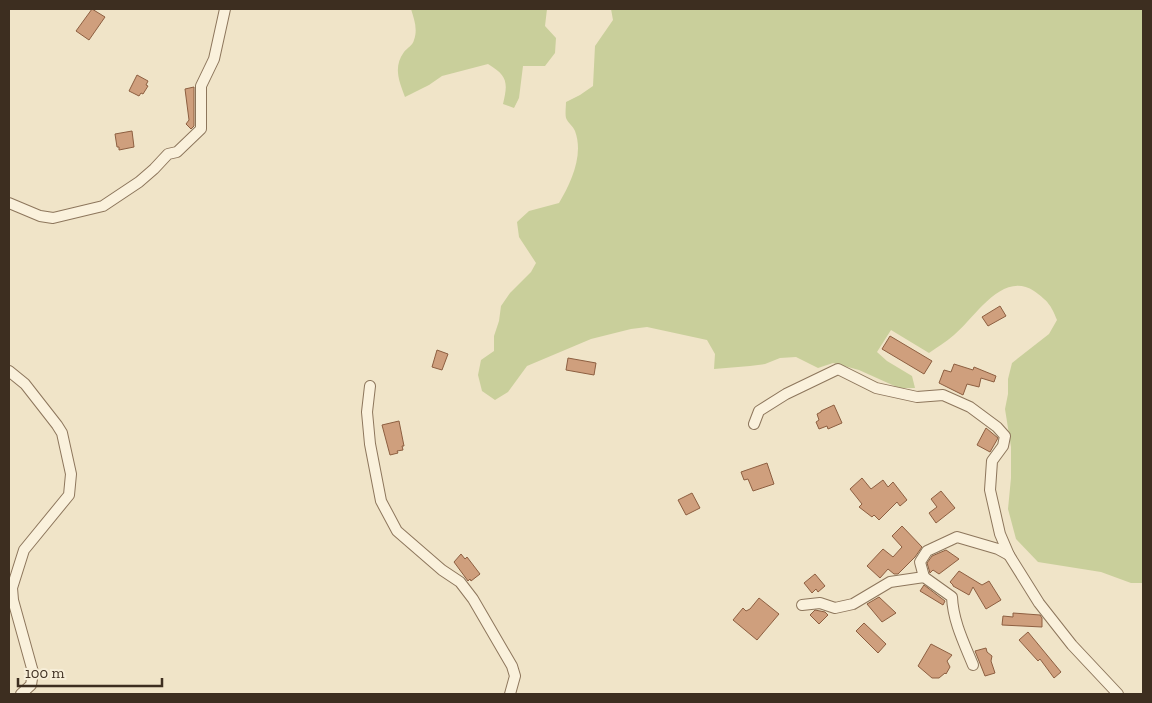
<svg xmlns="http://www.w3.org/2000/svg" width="1152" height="703" font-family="'Zilla Slab',serif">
<rect width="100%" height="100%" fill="#f0e4c8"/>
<!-- green -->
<g fill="#c9cf9b">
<path d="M 411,9 L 547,9 L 545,26 L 556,38 L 555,53 L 545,66 L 523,66 L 519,98 L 514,108 L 503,104 C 508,83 508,76 488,64 L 442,76 L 429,85 L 405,97 C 399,81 393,67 404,52 C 407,48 413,45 414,40 C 418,29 414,19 411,9 Z"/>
<path d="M 611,9 L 1143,9 L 1143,583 L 1131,583 L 1101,572 L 1038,562 L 1016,539 L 1008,509 L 1011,478 L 1011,447 L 1005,409 L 1008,394 L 1008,379 L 1012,363 L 1049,334 L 1057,320 C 1051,305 1048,301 1034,291 C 1002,270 975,318 954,335 C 946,342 937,347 929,353 L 891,330 L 877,352 L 887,361 L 912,376 L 915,388 L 899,388 L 859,370 L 833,363 L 818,368 L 796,357 L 780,358 L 765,364 L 750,366 L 714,369 L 715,354 L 707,340 L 647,327 L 631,329 L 591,339 L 527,366 L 508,392 L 495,400 L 482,391 L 478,375 L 481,360 L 494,351 L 494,336 L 499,321 L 501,306 L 510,293 L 531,272 L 536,263 L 519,237 L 517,222 L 529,211 L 559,203 C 571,183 584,155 575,131 C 573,126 568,123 566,118 C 565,114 566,106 566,102 L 580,95 L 593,86 L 595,46 L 613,20 Z"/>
</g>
<!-- building -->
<g fill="#cf9f7d" stroke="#8d5f41">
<path d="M 92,9 L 105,17 L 89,40 L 76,31 Z"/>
<path d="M 137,75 L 148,81 L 146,85 L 148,86 L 143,94 L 141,93 L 139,96 L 129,91 Z"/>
<path d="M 194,87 L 194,126 L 191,129 L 186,124 L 189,120 L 185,89 Z"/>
<path d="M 132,131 L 134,147 L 119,150 L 119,147 L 117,147 L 115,134 Z"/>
<path d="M 1000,306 L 1006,316 L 988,326 L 982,317 Z"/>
<path d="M 890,336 L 932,361 L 924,374 L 882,349 Z"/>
<path d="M 437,350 L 448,354 L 442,370 L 432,367 Z"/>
<path d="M 568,358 L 596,363 L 594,375 L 566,370 Z"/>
<path d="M 954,364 L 973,370 L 974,367 L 996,376 L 994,382 L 981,378 L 979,387 L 967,384 L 963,395 L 939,383 L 944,370 L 951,372 Z"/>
<path d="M 834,405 L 842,423 L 828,429 L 827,426 L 819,429 L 816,422 L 819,420 L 817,414 L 821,412 L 821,411 Z"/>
<path d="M 399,421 L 404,446 L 402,446 L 403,450 L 397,451 L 398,453 L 390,455 L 382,425 Z"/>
<path d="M 986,428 L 998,438 L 990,452 L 977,445 Z"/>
<path d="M 767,463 L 774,484 L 753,491 L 748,479 L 744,480 L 741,472 Z"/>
<path d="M 862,478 L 871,489 L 883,480 L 888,487 L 893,482 L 907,500 L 900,506 L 897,502 L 879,520 L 874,515 L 872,517 L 859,507 L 862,504 L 850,489 Z"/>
<path d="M 941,491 L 955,508 L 936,523 L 929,513 L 937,507 L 931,499 Z"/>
<path d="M 692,493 L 700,508 L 686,515 L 678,500 Z"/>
<path d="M 902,526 L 922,547 L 915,557 L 898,574 L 894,574 L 888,569 L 880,578 L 867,566 L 883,549 L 893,557 L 902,547 L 892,536 Z"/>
<path d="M 946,550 L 959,559 L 939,574 L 933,570 L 930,573 L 927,563 L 932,556 Z"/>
<path d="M 461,554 L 465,559 L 467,557 L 480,574 L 471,581 L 470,579 L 468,581 L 454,562 Z"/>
<path d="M 959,571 L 982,585 L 989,581 L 1001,600 L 986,609 L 973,587 L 969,595 L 953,586 L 953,585 L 950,582 Z"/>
<path d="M 815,574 L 825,586 L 818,592 L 816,589 L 812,593 L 804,583 Z"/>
<path d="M 924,585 L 945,601 L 943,605 L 920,591 Z"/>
<path d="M 879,597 L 896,613 L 882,622 L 867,604 Z"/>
<path d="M 759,598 L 779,614 L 757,640 L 733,620 L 743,608 L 746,611 L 750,609 Z"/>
<path d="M 815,610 L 825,612 L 828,615 L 819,624 L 810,615 Z"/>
<path d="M 1013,613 L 1040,615 L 1042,618 L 1042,627 L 1002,625 L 1003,616 L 1013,617 Z"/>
<path d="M 864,623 L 886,644 L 878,653 L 856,631 Z"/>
<path d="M 1028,632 L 1061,672 L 1054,678 L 1040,659 L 1038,661 L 1019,640 Z"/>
<path d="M 931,644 L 952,655 L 947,661 L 950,667 L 946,674 L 945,673 L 939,678 L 932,678 L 918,666 Z"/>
<path d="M 986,648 L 987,652 L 992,656 L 991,661 L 995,673 L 985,676 L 975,651 Z"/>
</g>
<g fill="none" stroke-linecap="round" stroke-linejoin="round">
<defs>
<g id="street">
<path d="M 9,203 L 40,216 L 53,218 L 103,206 L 139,182 L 154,169 L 168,154 L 177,152 L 201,129 L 201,86 L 214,59 L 225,9"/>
<path d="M 9,371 L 25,384 L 57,425 L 62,433 L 71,474 L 69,495 L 24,550 L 12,588 L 13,600 L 33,672 L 31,685 L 21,694"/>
<path d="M 370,386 L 367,412 L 370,444 L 381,501 L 397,531 L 442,570 L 460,582 L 473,599 L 512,666 L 515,676 L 510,694"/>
<path d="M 754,424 L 759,411 L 786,394 L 838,369 L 876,388 L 917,397 L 943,395 L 970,407 L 997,427 L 1005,436 L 1003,446 L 992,461 L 990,490 L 1000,534 L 1009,555 L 1039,603 L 1072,645 L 1118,694"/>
<path d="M 924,577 L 920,562 L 927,551 L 957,537 L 998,549 L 1009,555"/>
<path d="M 802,605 L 820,603 L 835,608 L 853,604 L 890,582 L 924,577 L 952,597 C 953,621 964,643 973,665"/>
</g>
</defs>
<!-- street casing -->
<use href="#street" stroke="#8d765c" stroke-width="12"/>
<!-- street -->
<use href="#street" stroke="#faf1dc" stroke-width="10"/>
</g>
<!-- border -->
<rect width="1152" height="703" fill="none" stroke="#3d2e20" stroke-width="20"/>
<!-- scale -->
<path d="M18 678v8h144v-8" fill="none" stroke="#3d2e20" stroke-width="2.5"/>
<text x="25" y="678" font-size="15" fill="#3d2e20" stroke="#f7eed8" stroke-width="4" paint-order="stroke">100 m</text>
</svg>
